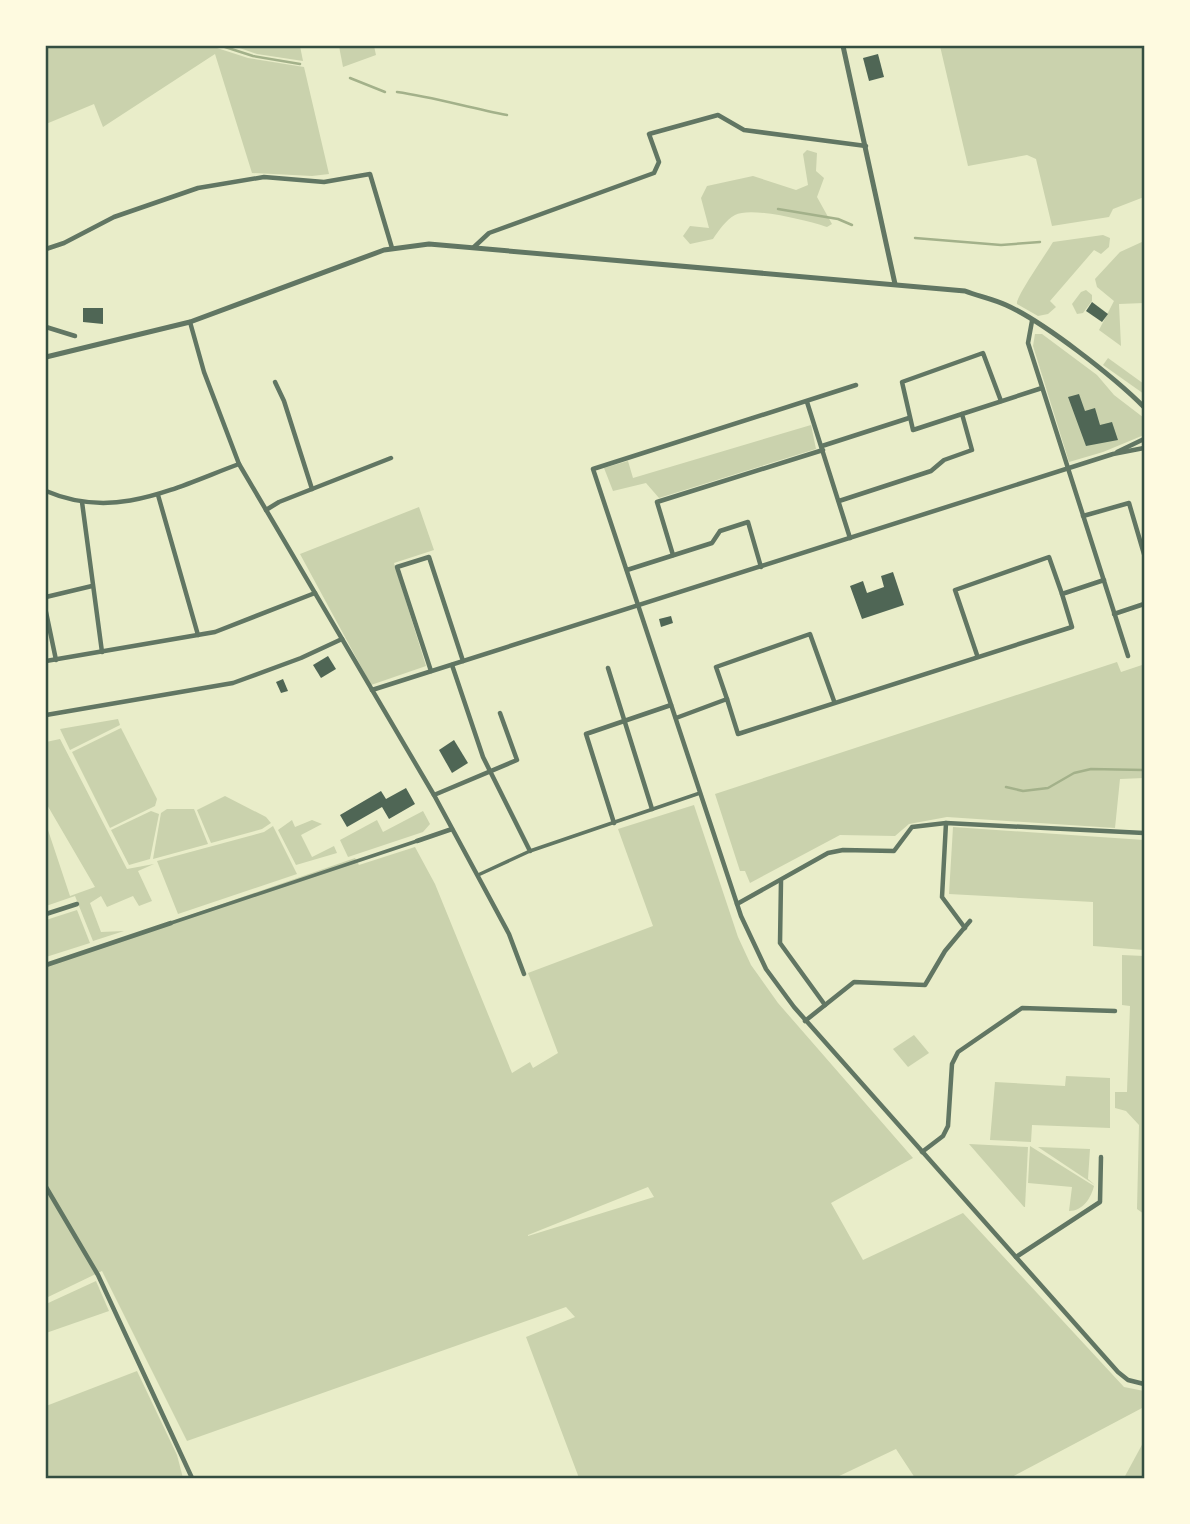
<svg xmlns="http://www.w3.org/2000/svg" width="1190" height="1524" font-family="'Open Sans',sans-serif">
<rect width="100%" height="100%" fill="#e9edc9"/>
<!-- green -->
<g fill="#cad2ad" fill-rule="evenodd">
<path d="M 46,46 L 217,48 L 248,58 L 304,67 L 329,174 L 312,176 L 252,173 L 215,54 L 103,127 L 94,104 L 46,124 Z"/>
<path d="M 234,46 L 300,46 L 303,61 L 257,54 Z"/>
<path d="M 339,46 L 374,46 L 376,55 L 343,67 Z"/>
<path d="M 940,46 L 1144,46 L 1144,197 L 1113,209 L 1109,217 L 1052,226 L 1036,159 L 1027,155 L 968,166 Z"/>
<path d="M 807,150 L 817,153 L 816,171 L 824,178 L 817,197 L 832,224 L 827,227 C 809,221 751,206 735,215 C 726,220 719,230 713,239 L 690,244 L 683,236 L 690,226 L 709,228 L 701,198 L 707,186 L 753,176 L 796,190 L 808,185 L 803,154 Z"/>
<path d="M 1103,235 L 1110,238 L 1109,247 L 1101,254 L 1094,250 L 1050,301 L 1056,307 L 1048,314 L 1038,316 L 1017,304 C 1015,298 1046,254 1053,242 Z"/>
<path d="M 1144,241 L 1144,303 L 1119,304 L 1121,346 L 1099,330 L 1114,301 L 1097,287 L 1095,279 L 1120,252 Z"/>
<path d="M 1086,290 L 1092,295 L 1092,301 L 1083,313 L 1077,314 L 1072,304 L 1081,292 Z"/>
<path d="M 1035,334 L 1042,334 L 1097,375 L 1114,395 L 1144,418 L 1144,435 L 1103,452 L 1069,462 L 1033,346 Z"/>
<path d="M 1108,358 L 1144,384 L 1144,394 L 1103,365 Z"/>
<path d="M 811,425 L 816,449 L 659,498 L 646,483 L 613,491 L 604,468 L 628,461 L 633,478 Z"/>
<path d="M 419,507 L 434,550 L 394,563 L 426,666 L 371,685 L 300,554 Z"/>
<path d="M 1117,662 L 1121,672 L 1142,665 L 1144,674 L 1144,778 L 1120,779 L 1115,828 L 947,817 L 909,824 L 895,836 L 840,835 L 750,883 L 745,871 L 740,871 L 715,794 Z"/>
<path d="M 118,719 L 120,725 L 70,750 L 60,729 Z"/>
<path d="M 121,728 L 157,799 L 155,806 L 110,828 L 72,752 Z"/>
<path d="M 60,739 L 127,869 L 154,864 L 138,871 L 152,901 L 139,906 L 133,896 L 107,907 L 101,896 L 90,903 L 101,932 L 124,931 L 93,941 L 75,896 L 46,906 L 46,824 L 70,896 L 95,887 L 46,803 L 46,742 Z"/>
<path d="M 225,796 L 266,817 L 271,823 L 262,829 L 211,843 L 197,810 Z"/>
<path d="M 694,805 L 738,937 L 751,965 L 778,1003 L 913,1158 L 831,1203 L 863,1260 L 963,1213 L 1124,1387 L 1144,1391 L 1144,1407 L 1010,1478 L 915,1478 L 896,1449 L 835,1478 L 579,1478 L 526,1337 L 575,1317 L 566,1307 L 187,1441 L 102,1271 L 46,1298 L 46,965 L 355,858 L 359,865 L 415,847 L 435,884 L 512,1073 L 530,1062 L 533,1068 L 558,1053 L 528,973 L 653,926 L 618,829 ZM 648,1187 L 654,1197 L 528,1236 L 528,1235 Z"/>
<path d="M 167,809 L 194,809 L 208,844 L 153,859 L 161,813 Z"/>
<path d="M 151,811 L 159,814 L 150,859 L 129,865 L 111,830 Z"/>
<path d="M 423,811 L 430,824 L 423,832 L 348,857 L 340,840 L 377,820 L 383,832 Z"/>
<path d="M 292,820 L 295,827 L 312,820 L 322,824 L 301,835 L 312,857 L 334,846 L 337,853 L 296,865 L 278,830 Z"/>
<path d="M 273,826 L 297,874 L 178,914 L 157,861 L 264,832 Z"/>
<path d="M 953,827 L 1144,840 L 1144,950 L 1093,946 L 1093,902 L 949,894 Z"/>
<path d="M 77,910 L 90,943 L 46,957 L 46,920 Z"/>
<path d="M 1122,955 L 1144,956 L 1144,1214 L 1137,1209 L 1139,1125 L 1126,1111 L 1115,1108 L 1115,1092 L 1127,1092 L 1130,1006 L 1122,1005 Z"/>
<path d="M 914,1035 L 929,1053 L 908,1067 L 893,1049 Z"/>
<path d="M 1066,1076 L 1110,1078 L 1110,1128 L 1032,1125 L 1031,1142 L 990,1140 L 995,1082 L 1065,1086 Z"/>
<path d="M 969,1144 L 1028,1147 L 1025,1207 L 1024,1207 Z"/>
<path d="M 1030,1146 L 1094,1186 C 1091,1198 1083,1211 1069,1211 L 1072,1187 L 1028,1183 Z"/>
<path d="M 1038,1147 L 1090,1149 L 1088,1179 L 1095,1185 Z"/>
<path d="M 96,1281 L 109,1311 L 46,1333 L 46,1304 Z"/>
<path d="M 137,1371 L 177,1455 L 183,1478 L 46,1478 L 46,1406 Z"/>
<path d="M 1144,1441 L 1144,1478 L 1124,1478 Z"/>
</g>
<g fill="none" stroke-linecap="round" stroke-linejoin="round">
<!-- stream -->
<g stroke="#a3b18a" stroke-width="2.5">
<path d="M 222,46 L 253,56 L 300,64"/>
<path d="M 350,78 L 385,92"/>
<path d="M 397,92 C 434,97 469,108 507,115"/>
<path d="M 778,209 L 838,219 L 852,225"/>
<path d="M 915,238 L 1001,245 L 1040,242"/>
<path d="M 1006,787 L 1023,791 L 1048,788 L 1074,773 L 1091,769 L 1144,770"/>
</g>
</g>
<!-- building -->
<g fill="#4f6655">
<path d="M 878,54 L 884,77 L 869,81 L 863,58 Z"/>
<path d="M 1092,302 L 1108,314 L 1102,322 L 1086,311 Z"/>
<path d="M 83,308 L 103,308 L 103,324 L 83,322 Z"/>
<path d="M 1079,394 L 1085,411 L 1095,408 L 1100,425 L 1112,422 L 1118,440 L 1086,446 L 1068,397 Z"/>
<path d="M 893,572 L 904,605 L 862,619 L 850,586 L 863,581 L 867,593 L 884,587 L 881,576 Z"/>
<path d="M 671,616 L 673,623 L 661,627 L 659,619 Z"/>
<path d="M 328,656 L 336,669 L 321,678 L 313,665 Z"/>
<path d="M 283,679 L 288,691 L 281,693 L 276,682 Z"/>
<path d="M 454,740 L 468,763 L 452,773 L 439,750 Z"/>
<path d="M 406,788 L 415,804 L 389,819 L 382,807 L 347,827 L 340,815 L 381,791 L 386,799 Z"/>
</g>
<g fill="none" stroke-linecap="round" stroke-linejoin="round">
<!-- pedestrian -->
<g stroke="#617663" stroke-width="3.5">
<path d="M 478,875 L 530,851 L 700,793"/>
<path d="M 171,923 L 417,841"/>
</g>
<!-- minor -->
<g stroke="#617663" stroke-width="4.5">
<path d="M 474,247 L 489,233 L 654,173 L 659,162 L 649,134 L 718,115 L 744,130 L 866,146"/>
<path d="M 46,249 L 64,243 L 114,217 L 198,188 L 264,177 L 324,182 L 370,174 L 392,248"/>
<path d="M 1032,321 L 1028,343 L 1128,656"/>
<path d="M 190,322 L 204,372 L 239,464 L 434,795 L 509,934 L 524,974"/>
<path d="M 46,327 L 75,336"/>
<path d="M 275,382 L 284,401 L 312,489"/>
<path d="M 856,385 L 593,469 L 741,916 L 766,969 L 794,1007 L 1118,1372 L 1128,1380 L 1144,1384"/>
<path d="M 807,402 L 850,538"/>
<path d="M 962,414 L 913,430 L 902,382 L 983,353 L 1001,401"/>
<path d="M 822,446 L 909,418"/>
<path d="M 1117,452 L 1144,439"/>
<path d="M 46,491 C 115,521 174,488 239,464"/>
<path d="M 158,495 L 198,635"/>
<path d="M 839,501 L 931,471 L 944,460 L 972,450 L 962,414 L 1042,388"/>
<path d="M 82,502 L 102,652"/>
<path d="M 266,510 L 279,502 L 391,458"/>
<path d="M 1083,516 L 1129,503 L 1144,554"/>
<path d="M 673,555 L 657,502 L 823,450"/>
<path d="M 627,570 L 712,543 L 720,531 L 748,522 L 761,567"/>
<path d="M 46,597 L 92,586"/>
<path d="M 46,612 L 56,660"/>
<path d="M 1114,614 L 1144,604"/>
<path d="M 977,655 L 955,590 L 1049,557 L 1062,594"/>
<path d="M 46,661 L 215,632 L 315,593"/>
<path d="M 452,665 L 483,757 L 530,851"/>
<path d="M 608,668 L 652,809"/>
<path d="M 431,671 L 397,567 L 429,557 L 463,661"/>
<path d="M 372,690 L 1113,454 L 1144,448"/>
<path d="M 727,699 L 716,667 L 810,634 L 834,701"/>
<path d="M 46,715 L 233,683 L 301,658 L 342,639"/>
<path d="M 676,718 L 727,699 L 738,734 L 1072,627 L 1062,594 L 1104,580"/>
<path d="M 434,795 L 517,760 L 500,713"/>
<path d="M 614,823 L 586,734 L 671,705"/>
<path d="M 946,823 L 942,897 L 965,928"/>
<path d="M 417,841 L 452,829"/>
<path d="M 781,881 L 780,943 L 825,1005"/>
<path d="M 737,904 L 828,853 L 843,850 L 894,851 L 912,827 L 946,823 L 1144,833"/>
<path d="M 46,914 L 77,904"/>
<path d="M 46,965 L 171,923"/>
<path d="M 805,1021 L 854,982 L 925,985 L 945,951 L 970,921"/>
<path d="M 922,1152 L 943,1136 L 948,1126 L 952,1064 L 958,1052 L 1022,1008 L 1115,1011"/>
<path d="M 46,1187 L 98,1275 L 192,1478"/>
<path d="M 1016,1257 L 1100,1202 L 1101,1157"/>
</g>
<!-- tertiary -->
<g stroke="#617663" stroke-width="5">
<path d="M 843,46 L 895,284"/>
<path d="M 46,357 L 190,322 L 384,250 L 429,244 L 965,291 C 978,296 993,299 1006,305 C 1044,322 1114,377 1144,407"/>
</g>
</g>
<!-- border -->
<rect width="1190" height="1524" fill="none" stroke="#fefae0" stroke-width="94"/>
<rect x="47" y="47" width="1096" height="1430" fill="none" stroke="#344e41" stroke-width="2.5"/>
</svg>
